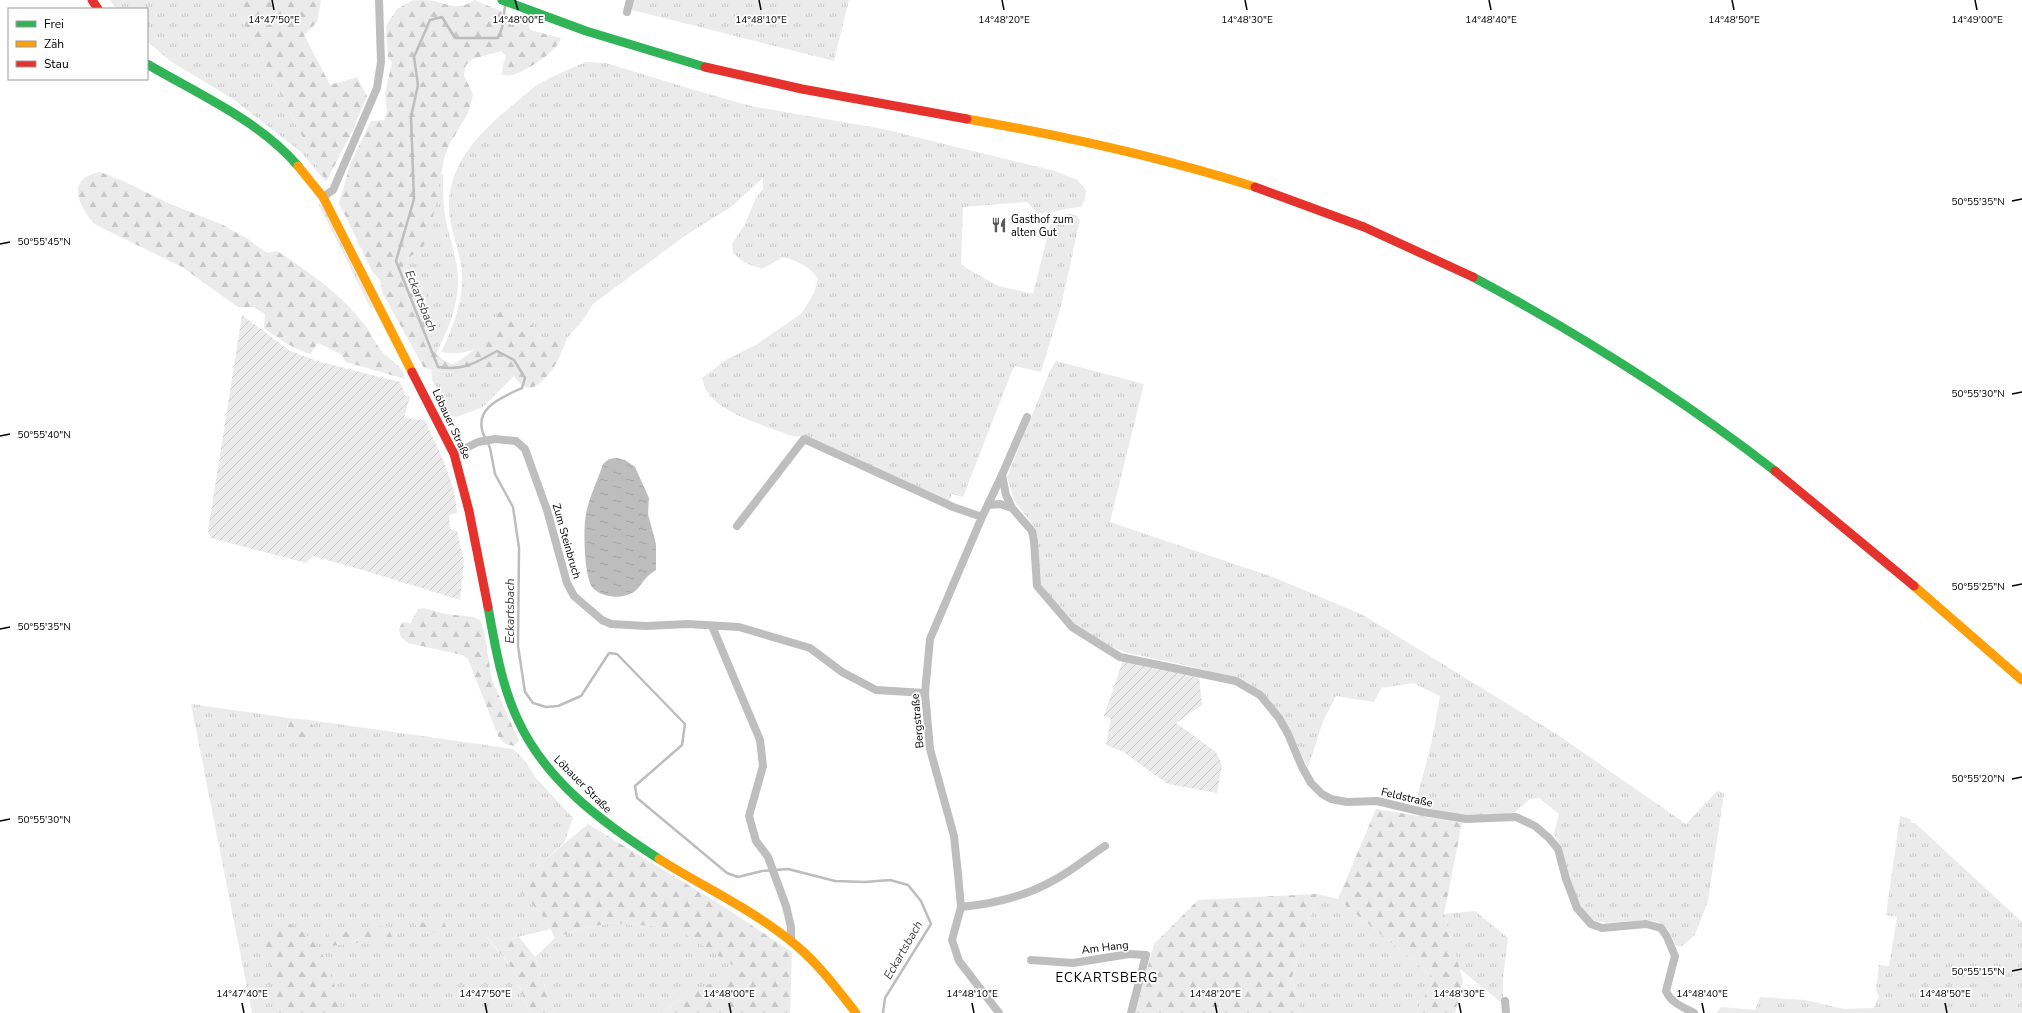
<svg xmlns="http://www.w3.org/2000/svg" width="2022" height="1013" font-family="'Nunito Sans',sans-serif">
<defs>
<pattern id="grass-tufts" width="24" height="20" patternUnits="userSpaceOnUse"><rect width="24" height="20" fill="#ebebeb"/><path d="M3 7l-1-3M5 7V3M7 7l1-3M15 17l-1-3M17 17v-4M19 17l1-3" fill="none" stroke="#c8c8c8"/></pattern>
<pattern id="forest-firs" width="22" height="20" patternUnits="userSpaceOnUse"><rect width="22" height="20" fill="#ebebeb"/><path d="M5 1l3.5 6h-7zM16 11l3.5 6h-7z" fill="#c8c8c8"/></pattern>
<pattern id="garden-furrows" width="10" height="10" patternUnits="userSpaceOnUse"><rect width="10" height="10" fill="#ebebeb"/><path d="M-1 1l2-2M0 10L10 0M9 11l2-2" fill="none" stroke="#c8c8c8"/></pattern>
<pattern id="water-ripples" width="26" height="14" patternUnits="userSpaceOnUse"><rect width="26" height="14" fill="#bdbdbd"/><path d="M2 4q2-2 4 0t4 0M15 11q2-2 4 0t4 0" fill="none" stroke="#a1a1a1"/></pattern>
</defs>
<rect width="100%" height="100%" fill="#fff"/>
<!-- grass -->
<g fill="url(#grass-tufts)">
<path d="M 110,0 L 237,0 L 237,10 L 326,182 L 301,152 L 233,99 L 170,61 L 147,41 L 147,9 L 116,9 Z"/>
<path d="M 633,0 L 849,0 L 834,61 L 632,10 L 631,5 Z"/>
<path d="M 586,62 L 606,63 L 701,92 L 751,106 L 883,129 L 1055,171 L 1077,180 L 1086,190 L 1085,199 L 1081,207 C 1066,208 1052,212 1038,214 L 1027,202 L 963,207 L 961,265 L 998,286 L 1033,294 L 1052,218 C 1062,215 1073,210 1080,220 L 1061,306 L 1041,372 L 1015,366 L 1012,371 L 963,497 L 952,494 L 949,501 L 804,435 L 795,437 C 770,427 721,415 706,390 C 704,387 704,382 702,378 L 726,360 L 756,345 L 802,313 L 814,293 L 818,279 C 810,266 797,261 783,257 L 762,269 L 745,263 L 733,253 L 732,244 L 745,224 L 756,198 L 763,189 L 763,178 L 731,207 L 686,235 L 593,304 L 583,320 L 567,338 L 548,342 L 538,337 L 532,325 L 497,314 L 496,334 C 488,337 486,341 481,345 C 469,354 454,354 441,352 C 455,324 467,291 460,259 C 456,242 449,224 449,205 C 449,162 482,130 513,105 C 521,98 529,91 537,85 C 552,76 570,69 586,62 Z"/>
<path d="M 441,174 L 443,175 C 443,190 443,206 446,221 C 450,241 458,260 458,281 C 458,307 448,330 436,353 L 432,342 L 431,325 L 422,286 C 411,281 406,277 403,265 L 408,258 L 422,249 Z"/>
<path d="M 318,203 L 323,207 L 373,307 L 371,309 Z"/>
<path d="M 1056,361 L 1144,384 L 1110,522 L 1273,577 L 1363,615 L 1558,735 L 1686,824 L 1717,791 L 1724,793 L 1708,901 L 1695,935 L 1681,947 L 1675,945 C 1673,940 1671,933 1667,929 C 1652,909 1610,932 1590,918 C 1574,906 1565,853 1554,834 L 1559,814 L 1539,798 L 1530,799 L 1514,813 L 1477,816 L 1461,816 L 1415,805 L 1431,745 L 1440,696 L 1413,683 L 1381,688 L 1374,702 L 1336,696 L 1323,721 L 1308,768 L 1291,732 L 1262,693 L 1247,682 L 1189,666 L 1124,652 L 1108,645 L 1079,628 L 1066,617 L 1040,586 L 1035,528 L 1014,500 L 1007,477 L 1050,371 Z"/>
<path d="M 496,368 L 506,370 L 514,376 L 483,407 L 456,417 L 451,415 L 432,380 L 431,370 L 442,372 Z"/>
<path d="M 191,704 L 289,718 L 287,728 L 315,729 L 309,720 L 513,749 L 526,762 L 535,777 L 573,818 L 564,843 L 516,885 L 545,918 L 551,929 L 501,941 L 493,936 L 487,938 L 513,969 L 529,1013 L 252,1013 Z"/>
<path d="M 1900,816 L 1910,819 L 1911,823 L 1915,823 L 2022,922 L 2022,1013 L 1716,1013 L 1721,1007 L 1755,1010 L 1760,997 L 1805,1000 L 1844,1009 L 1874,1008 L 1879,996 L 1876,990 L 1879,965 L 1889,966 L 1897,917 L 1886,915 Z"/>
<path d="M 1317,894 L 1338,899 L 1434,978 L 1416,1013 L 1300,1013 L 1292,977 Z"/>
<path d="M 1475,911 L 1508,938 L 1503,978 L 1503,1001 L 1499,1001 L 1459,968 L 1444,914 Z"/>
<path d="M 612,923 L 677,928 L 741,970 L 681,997 L 663,1013 L 554,1013 L 535,957 L 555,938 L 583,928 Z"/>
</g>
<!-- forest -->
<g fill="url(#forest-firs)">
<path d="M 235,0 L 321,0 L 317,22 L 304,35 L 330,85 L 357,77 L 367,96 L 350,136 L 326,182 L 237,10 Z"/>
<path d="M 413,0 C 419,0 429,0 435,1 C 449,6 461,10 474,0 L 528,22 L 530,30 L 561,38 C 558,51 525,72 512,75 C 509,76 505,75 502,75 L 503,65 L 506,56 L 501,51 L 472,59 L 466,65 L 464,75 L 473,95 L 468,113 L 449,145 L 444,158 L 430,233 L 422,249 L 408,258 L 403,265 C 407,283 421,280 426,295 C 436,318 422,356 453,364 C 469,357 483,339 495,334 L 497,314 L 501,311 L 532,325 L 538,337 L 547,342 L 567,338 C 560,358 551,378 532,388 L 522,386 L 514,376 L 506,370 L 496,368 L 462,372 L 442,372 L 424,368 L 383,294 L 380,280 L 372,271 L 339,203 L 351,162 L 371,121 L 384,120 L 387,111 L 385,94 L 392,62 L 388,59 L 386,26 L 397,9 Z"/>
<path d="M 100,172 L 121,180 L 168,203 L 221,224 L 248,239 L 267,253 L 277,251 C 309,272 341,294 364,324 C 371,332 374,342 381,350 C 390,362 401,362 405,379 L 346,362 L 341,354 L 318,343 L 310,354 C 292,348 279,339 264,328 L 265,314 L 253,307 L 238,307 L 182,267 L 96,225 C 78,207 65,178 100,172 Z"/>
<path d="M 423,608 L 446,614 L 473,617 L 480,620 L 484,631 L 492,680 L 519,741 L 514,746 L 506,744 L 499,738 L 468,659 L 462,655 L 408,643 L 401,637 L 399,629 L 402,623 L 406,622 L 410,624 L 418,609 Z"/>
<path d="M 289,718 L 309,720 L 315,729 L 314,738 L 308,742 C 290,739 285,736 289,718 Z"/>
<path d="M 1376,809 L 1462,823 L 1444,914 L 1463,981 L 1455,1013 L 1416,1013 L 1434,978 L 1338,899 Z"/>
<path d="M 588,824 L 718,903 L 792,952 L 790,1013 L 663,1013 L 681,997 L 740,970 L 676,928 L 612,923 L 583,928 L 555,938 L 545,918 L 515,885 Z"/>
<path d="M 1317,894 L 1292,977 L 1300,1013 L 1135,1013 L 1154,944 L 1198,900 Z"/>
<path d="M 443,919 L 446,927 L 435,932 L 420,934 L 415,924 Z"/>
<path d="M 282,920 C 295,926 308,934 317,946 C 328,960 337,995 343,1013 L 277,1013 L 274,980 L 266,948 L 267,931 Z"/>
<path d="M 387,926 L 393,939 L 331,946 L 329,933 Z"/>
<path d="M 493,936 L 501,941 L 519,937 L 535,957 L 554,1013 L 529,1013 L 513,969 L 487,937 Z"/>
</g>
<!-- garden -->
<g fill="url(#garden-furrows)">
<path d="M 242,315 L 290,351 L 317,361 L 400,382 L 405,395 L 410,396 L 404,418 L 425,420 C 437,448 456,482 457,513 L 449,515 L 450,529 L 457,531 L 464,561 L 460,600 L 366,571 L 313,556 L 306,563 L 211,538 L 208,531 Z"/>
<path d="M 1123,660 L 1199,676 L 1202,705 L 1176,723 L 1216,752 L 1222,765 L 1217,793 L 1168,784 L 1122,751 L 1106,745 L 1111,718 L 1104,716 Z"/>
</g>
<!-- water -->
<path fill="url(#water-ripples)" d="M 617,458 L 625,460 L 635,467 L 649,498 L 648,514 L 656,544 L 656,570 C 653,572 649,575 647,577 C 641,583 639,589 632,593 C 621,599 601,598 592,587 C 584,574 583,529 586,514 C 589,497 598,480 603,464 L 609,459 Z"/>
<g fill="none" stroke-linecap="round" stroke-linejoin="round">
<!-- stream -->
<g stroke="#bdbdbd" stroke-width="2.5">
<path d="M 485,438 C 471,409 500,398 522,388 L 525,378 L 514,360 L 497,351 C 475,363 464,371 438,367 L 396,261 L 414,199 L 411,117 L 418,85 L 414,57 L 430,20 L 442,17 L 455,38 L 498,38 L 502,28 L 505,6"/>
<path d="M 488,443 L 490,448 L 495,474 L 513,507 L 519,548 L 518,646 L 525,692 L 533,703 L 546,707 L 558,706 L 581,696 L 609,653 L 617,654 L 685,724 L 682,745 L 635,786 L 637,798 L 727,873 L 738,877 L 762,871 L 788,869 L 835,881 L 865,882 L 890,880 L 908,885 L 921,901 L 931,924 L 885,998 L 883,1013"/>
</g>
<!-- street -->
<g stroke="#bebebe" stroke-width="8">
<path d="M 627,12 L 630,0"/>
<path d="M 323,197 L 333,190 L 377,88 L 381,62 L 379,0"/>
<path d="M 454,454 L 478,442 L 495,439 L 516,441 L 525,449 L 547,510 L 567,583 L 574,596 L 602,620 L 611,624 L 646,626 L 688,624 L 739,627 L 810,648 L 842,672 L 876,690 L 925,693"/>
<path d="M 1002,475 L 1006,495 L 1012,508 L 1032,531 L 1034,541 L 1037,586 L 1072,627 L 1120,657 L 1236,681 L 1260,695 L 1279,718 L 1288,734 L 1302,767 L 1311,783 L 1322,794 L 1331,799 L 1347,802 L 1377,801 L 1423,812 L 1466,819 L 1516,817 L 1535,826 L 1549,838 L 1558,849 L 1566,879 L 1577,908 L 1591,924 L 1602,928 L 1646,924 L 1661,928 L 1667,937 L 1675,956 L 1666,991 C 1671,1003 1683,1007 1694,1013"/>
<path d="M 988,505 L 1000,504 L 1012,508"/>
<path d="M 737,526 L 804,439 L 953,507 L 982,517"/>
<path d="M 712,626 L 760,740 L 763,766 L 749,816 L 756,841 L 768,857 L 786,906 L 791,927 L 791,940"/>
<path d="M 961,907 C 993,904 1027,896 1056,879 C 1073,870 1088,857 1105,846"/>
<path d="M 1031,960 L 1073,963 L 1129,954 L 1146,955 L 1131,1013"/>
<path d="M 1505,1001 L 1506,1013"/>
<path d="M 999,1013 L 959,961 L 952,940 L 961,907 L 958,874 L 954,836 L 930,749 L 925,693 L 930,639 L 982,517 L 1002,475 L 1027,417"/>
</g>
<!-- fast -->
<g stroke="#30b455" stroke-width="9">
<path d="M 502,0 L 586,31 L 705,67"/>
<path d="M 147,64 C 198,94 260,121 298,166"/>
<path d="M 1473,277 C 1579,334 1680,397 1775,471"/>
<path d="M 488,607 C 495,645 501,683 517,718 C 545,781 603,823 659,859"/>
</g>
<!-- slow -->
<g stroke="#ff9f0a" stroke-width="9">
<path d="M 967,119 C 1065,136 1161,157 1255,187"/>
<path d="M 298,166 L 323,197 L 412,372"/>
<path d="M 1914,586 L 2022,680"/>
<path d="M 659,859 C 705,888 756,911 798,947 C 820,966 838,990 856,1013"/>
</g>
<!-- jam -->
<g stroke="#e5322d" stroke-width="9">
<path d="M 92,0 L 98,9"/>
<path d="M 705,67 L 802,89 L 967,119"/>
<path d="M 1255,187 L 1364,227 L 1473,277"/>
<path d="M 412,372 L 454,454 L 469,511 L 488,607"/>
<path d="M 1775,471 L 1914,586"/>
</g>
</g>
<!-- ticks -->
<path fill="none" stroke="#000" stroke-width="1.5" d="M 272,0 L 274,10M 515,0 L 518,10M 759,0 L 761,10M 1002,0 L 1004,10M 1245,0 L 1247,10M 1489,0 L 1491,10M 1732,0 L 1734,10M 1975,0 L 1977,10M 2012,201 L 2022,199M 0,244 L 10,242M 2012,394 L 2022,392M 0,436 L 10,434M 2012,586 L 2022,584M 0,629 L 10,627M 2012,779 L 2022,777M 0,821 L 10,819M 2012,971 L 2022,969M 242,1003 L 244,1013M 485,1003 L 487,1013M 729,1003 L 731,1013M 972,1003 L 974,1013M 1215,1003 L 1217,1013M 1459,1003 L 1461,1013M 1702,1003 L 1704,1013M 1945,1003 L 1947,1013"/>
<!-- icons -->
<defs>
<symbol id="restaurant-bare" viewBox="-9 -9 18 18"><path d="M-5-6h1v4h1v-4h1v4h1v-4h1v5L-1.5 .5V6h-2V.5L-5-1ZM5-6V6H3V1.5H1.5Q1.5-4 5-6Z" fill="#595959" stroke="#fff" stroke-width="2.5" paint-order="stroke"/></symbol>
</defs>
<g fill-rule="evenodd">
<use href="#restaurant-bare" x="988" y="214" width="22" height="22"/>
</g>
<g text-anchor="middle" stroke-width="3.5" stroke-linejoin="round" paint-order="stroke">
<!-- poi labels -->
<g font-size="11" fill="#000" stroke="#fff" text-anchor="start">
<text x="1011" y="223">Gasthof zum<tspan x="1011" dy="13">alten Gut</tspan></text>
</g>
<!-- street labels -->
<g font-size="11" fill="#000" stroke="#fff">
<text transform="translate(452 424) rotate(65)" y="4">Löbauer Straße</text>
<text transform="translate(567 541) rotate(74)" y="4">Zum Steinbruch</text>
<text transform="translate(917 721) rotate(-95)" y="4">Bergstraße</text>
<text transform="translate(583 784) rotate(45)" y="4">Löbauer Straße</text>
<text transform="translate(1407 797) rotate(13)" y="4">Feldstraße</text>
<text transform="translate(1105 947) rotate(-7)" y="4">Am Hang</text>
</g>
<!-- water labels -->
<g font-size="12" font-style="italic" fill="#424242" stroke="#fff">
<text transform="translate(421 301) rotate(68)" y="4">Eckartsbach</text>
<text transform="translate(510 611) rotate(-90)" y="4">Eckartsbach</text>
<text transform="translate(903 950) rotate(-60)" y="4">Eckartsbach</text>
</g>
<!-- quarter labels -->
<g font-size="13" letter-spacing="1" fill="#000" stroke="#fff">
<text x="1107" y="982">ECKARTSBERG</text>
</g>
</g>
<g font-size="10" text-anchor="middle" fill="#000" stroke="#fff" stroke-width="3.5" stroke-linejoin="round" paint-order="stroke">
<text x="1734" y="23">14°48'50"E</text>
<text x="274" y="23">14°47'50"E</text>
<text x="518" y="23">14°48'00"E</text>
<text x="761" y="23">14°48'10"E</text>
<text x="1004" y="23">14°48'20"E</text>
<text x="1247" y="23">14°48'30"E</text>
<text x="1491" y="23">14°48'40"E</text>
<text x="1977" y="23">14°49'00"E</text>
<text x="1978" y="205">50°55'35"N</text>
<text x="44" y="245">50°55'45"N</text>
<text x="1978" y="397">50°55'30"N</text>
<text x="44" y="438">50°55'40"N</text>
<text x="1978" y="590">50°55'25"N</text>
<text x="44" y="630">50°55'35"N</text>
<text x="1978" y="782">50°55'20"N</text>
<text x="44" y="823">50°55'30"N</text>
<text x="1978" y="975">50°55'15"N</text>
<text x="242" y="997">14°47'40"E</text>
<text x="485" y="997">14°47'50"E</text>
<text x="729" y="997">14°48'00"E</text>
<text x="972" y="997">14°48'10"E</text>
<text x="1215" y="997">14°48'20"E</text>
<text x="1459" y="997">14°48'30"E</text>
<text x="1702" y="997">14°48'40"E</text>
<text x="1945" y="997">14°48'50"E</text>
</g>
<!-- legend -->
<rect x="8" y="8" width="140" height="72" fill="#ffffff" stroke="#999999"/>
<rect x="16" y="21" width="20" height="6" fill="#30b455" stroke="#999999"/>
<text x="44" y="28" font-size="12" fill="#000000">Frei</text>
<rect x="16" y="41" width="20" height="6" fill="#ff9f0a" stroke="#999999"/>
<text x="44" y="48" font-size="12" fill="#000000">Zäh</text>
<rect x="16" y="61" width="20" height="6" fill="#e5322d" stroke="#999999"/>
<text x="44" y="68" font-size="12" fill="#000000">Stau</text>
</svg>
